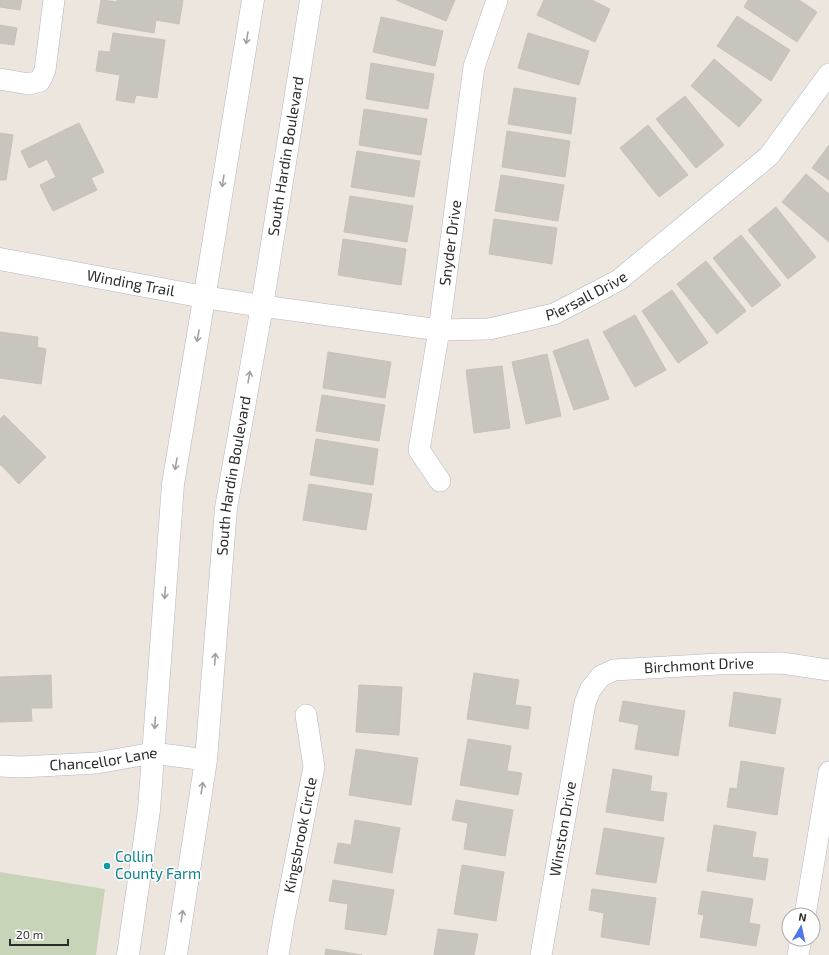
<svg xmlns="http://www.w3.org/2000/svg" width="829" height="955" font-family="'Exo 2',sans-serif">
<rect width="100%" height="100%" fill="#ece6df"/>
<!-- cemetery -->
<path fill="#c8d4b8" d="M 0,872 L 105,889 L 96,955 L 0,955 Z"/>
<!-- building -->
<g fill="#c8c4be" stroke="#c7c1b9">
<path d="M 0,0 L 22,0 L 20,10 L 0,7 Z"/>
<path d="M 101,0 L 117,2 L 117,0 L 183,0 L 179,24 L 156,20 L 154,33 L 97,23 Z"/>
<path d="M 396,0 L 455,0 L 446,21 Z"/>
<path d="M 544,0 L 592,0 L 610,9 L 595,42 L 537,15 Z"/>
<path d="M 748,0 L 799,0 L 817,12 L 797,42 L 744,7 Z"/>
<path d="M 737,16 L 790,50 L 771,81 L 717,46 Z"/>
<path d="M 381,17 L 443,31 L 435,66 L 373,52 Z"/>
<path d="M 0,25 L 17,28 L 14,45 L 0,43 Z"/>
<path d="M 113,33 L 165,40 L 157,98 L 136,95 L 134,103 L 116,100 L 120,75 L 96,71 L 99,51 L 110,52 Z"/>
<path d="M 528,33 L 589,51 L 579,85 L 518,68 Z"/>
<path d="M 714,59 L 762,100 L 739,127 L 691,86 Z"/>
<path d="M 371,63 L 434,74 L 428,109 L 366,99 Z"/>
<path d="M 514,88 L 576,98 L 571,134 L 508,124 Z"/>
<path d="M 685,96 L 724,145 L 696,168 L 656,119 Z"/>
<path d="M 364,109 L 427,119 L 421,155 L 359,145 Z"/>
<path d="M 79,123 L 104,172 L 91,178 L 97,190 L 53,211 L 40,185 L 56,177 L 47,159 L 29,168 L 21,151 Z"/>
<path d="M 648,125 L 688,175 L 659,197 L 620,148 Z"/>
<path d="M 507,131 L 570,141 L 565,177 L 502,167 Z"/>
<path d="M 0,133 L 13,135 L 6,180 L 0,180 Z"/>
<path d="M 829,145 L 829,180 L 812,168 Z"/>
<path d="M 357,151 L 420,161 L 414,197 L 351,187 Z"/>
<path d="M 806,174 L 829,194 L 829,242 L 782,202 Z"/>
<path d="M 501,175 L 564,185 L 558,221 L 495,211 Z"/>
<path d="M 350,196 L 413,206 L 407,242 L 344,232 Z"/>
<path d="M 776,207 L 816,257 L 788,279 L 748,230 Z"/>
<path d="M 494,219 L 557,228 L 552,264 L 489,254 Z"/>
<path d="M 741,235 L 781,285 L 752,307 L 713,258 Z"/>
<path d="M 343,239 L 406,249 L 401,285 L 338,275 Z"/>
<path d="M 706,261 L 746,311 L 717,334 L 677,284 Z"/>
<path d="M 672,290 L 708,343 L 678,363 L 642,311 Z"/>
<path d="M 635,315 L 666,370 L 635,387 L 603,332 Z"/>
<path d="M 0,332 L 38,337 L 37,347 L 46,349 L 41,384 L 0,378 Z"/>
<path d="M 588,339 L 609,399 L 574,410 L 553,351 Z"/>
<path d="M 328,352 L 391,362 L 385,398 L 323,388 Z"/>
<path d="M 547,354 L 561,416 L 526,424 L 512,362 Z"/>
<path d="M 502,366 L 510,428 L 474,433 L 466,370 Z"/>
<path d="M 322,395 L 385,405 L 379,441 L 316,431 Z"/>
<path d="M 4,415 L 46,457 L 19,484 L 1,465 L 0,465 L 0,419 Z"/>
<path d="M 316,439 L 378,449 L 373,485 L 310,475 Z"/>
<path d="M 309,484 L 372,494 L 366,530 L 303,520 Z"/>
<path d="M 474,673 L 519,680 L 515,705 L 531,707 L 528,729 L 467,719 Z"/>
<path d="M 51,675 L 52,708 L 31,708 L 32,721 L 0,722 L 0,677 Z"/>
<path d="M 359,685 L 402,687 L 399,735 L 356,732 Z"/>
<path d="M 734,692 L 781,699 L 775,734 L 729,726 Z"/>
<path d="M 623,701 L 685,711 L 678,756 L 635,749 L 639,725 L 619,721 Z"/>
<path d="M 468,739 L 511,746 L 507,771 L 522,773 L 518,795 L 460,785 Z"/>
<path d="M 356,749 L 418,758 L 411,805 L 349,795 Z"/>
<path d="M 741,761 L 784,768 L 777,815 L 727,807 L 730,788 L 737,789 Z"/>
<path d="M 613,769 L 652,776 L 650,791 L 667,793 L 663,821 L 606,812 Z"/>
<path d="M 456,800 L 513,810 L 505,856 L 464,849 L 468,823 L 452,820 Z"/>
<path d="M 355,820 L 400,828 L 392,873 L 334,863 L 338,843 L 351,845 Z"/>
<path d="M 714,825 L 756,832 L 752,857 L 768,859 L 765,880 L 707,871 Z"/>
<path d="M 604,828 L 664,838 L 656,883 L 596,874 Z"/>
<path d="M 462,865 L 504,872 L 496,921 L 454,914 Z"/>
<path d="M 333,880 L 394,890 L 386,935 L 345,929 L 348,904 L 329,901 Z"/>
<path d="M 592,889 L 656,898 L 649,945 L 601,937 L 604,913 L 589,910 Z"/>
<path d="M 702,891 L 753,899 L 749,923 L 760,925 L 756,946 L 700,937 L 704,915 L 698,914 Z"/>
<path d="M 438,929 L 478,934 L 474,955 L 434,955 Z"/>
<path d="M 326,949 L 362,955 L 325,955 Z"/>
</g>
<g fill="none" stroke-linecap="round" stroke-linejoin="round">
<defs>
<g id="street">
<path d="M 0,79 L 29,84 L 40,81 L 45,70 L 54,0"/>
<path id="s1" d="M 262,306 L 439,330 L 489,329 L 554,314 L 619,280 L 769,156 L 829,74"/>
<path id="s2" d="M 440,481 L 419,450 L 439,330 L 474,67 L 497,0"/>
<path id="s3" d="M 0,766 L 21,767 L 97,763 L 153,753 L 206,760"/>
<path d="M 805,915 L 829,772"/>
<path id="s4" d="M 278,955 L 284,919 L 314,767 L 306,715"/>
<path id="s5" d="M 541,955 L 585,703 L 590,690 L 601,676 L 614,670 L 718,664 L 782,663 L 829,670"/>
<path d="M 798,955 L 801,939"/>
</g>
<g id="secondary">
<path id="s6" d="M 0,259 L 204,297 L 262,306"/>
<path d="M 128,955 L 149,810 L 173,484 L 209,269 L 253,0"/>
<path id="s7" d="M 176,955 L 206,760 L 226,508 L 262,306 L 311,0"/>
</g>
</defs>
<!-- street casing -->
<use href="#street" stroke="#b3b6be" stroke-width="22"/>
<!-- secondary casing -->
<use href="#secondary" stroke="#b3b6be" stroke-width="23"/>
<!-- street -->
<use href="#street" stroke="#fff" stroke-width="21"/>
<!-- secondary -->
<use href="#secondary" stroke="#fff" stroke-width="22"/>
</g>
<!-- one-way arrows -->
<defs><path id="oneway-shaft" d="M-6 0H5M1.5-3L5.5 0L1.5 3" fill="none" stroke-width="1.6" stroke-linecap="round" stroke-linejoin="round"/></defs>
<g stroke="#a0a0a0">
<use href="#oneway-shaft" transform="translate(247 38) rotate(99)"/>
<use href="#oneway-shaft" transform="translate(223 181) rotate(99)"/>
<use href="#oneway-shaft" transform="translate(198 336) rotate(100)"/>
<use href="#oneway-shaft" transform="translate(249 377) rotate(-80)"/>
<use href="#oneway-shaft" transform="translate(176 464) rotate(100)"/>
<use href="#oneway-shaft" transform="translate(165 593) rotate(94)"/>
<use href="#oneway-shaft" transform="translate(215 659) rotate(-86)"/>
<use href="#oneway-shaft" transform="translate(155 723) rotate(94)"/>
<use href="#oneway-shaft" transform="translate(202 788) rotate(-81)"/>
<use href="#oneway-shaft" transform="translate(182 916) rotate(-81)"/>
</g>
<!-- markers -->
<circle fill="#0f9aa8" stroke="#fff" stroke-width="1.5" cx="107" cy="866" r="4"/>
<g text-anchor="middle" stroke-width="3" stroke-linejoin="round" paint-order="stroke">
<!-- street labels -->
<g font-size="15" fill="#2c2c2c" stroke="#fff">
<text dy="5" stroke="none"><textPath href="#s7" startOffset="807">South Hardin Boulevard</textPath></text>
<text dy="5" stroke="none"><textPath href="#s2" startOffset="247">Snyder Drive</textPath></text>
<text dy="5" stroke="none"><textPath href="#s6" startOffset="133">Winding Trail</textPath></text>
<text dy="5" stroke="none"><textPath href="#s1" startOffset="332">Piersall Drive</textPath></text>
<text dy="5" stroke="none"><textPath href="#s7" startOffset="483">South Hardin Boulevard</textPath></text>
<text dy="5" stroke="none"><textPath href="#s5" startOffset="387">Birchmont Drive</textPath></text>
<text dy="5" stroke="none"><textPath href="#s3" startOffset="104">Chancellor Lane</textPath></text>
<text dy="5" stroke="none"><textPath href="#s5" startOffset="128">Winston Drive</textPath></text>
<text dy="5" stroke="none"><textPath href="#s4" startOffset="122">Kingsbrook Circle</textPath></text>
</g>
<!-- culture labels -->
<g font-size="15" fill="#0d838f" stroke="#fff" text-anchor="start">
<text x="115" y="862">Collin<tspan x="115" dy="17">County Farm</tspan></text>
</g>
</g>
<!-- north arrow -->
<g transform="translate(801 927) rotate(9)"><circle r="19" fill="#ffffff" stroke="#ababab"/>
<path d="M0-3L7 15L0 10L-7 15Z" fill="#4f77e9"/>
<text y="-6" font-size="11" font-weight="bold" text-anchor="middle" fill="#2c2c2c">N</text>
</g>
<!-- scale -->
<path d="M10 939v6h58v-6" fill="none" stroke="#2c2c2c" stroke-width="2"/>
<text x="16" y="939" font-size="12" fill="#2c2c2c" stroke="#ffffff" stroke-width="3" paint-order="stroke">20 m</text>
</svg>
